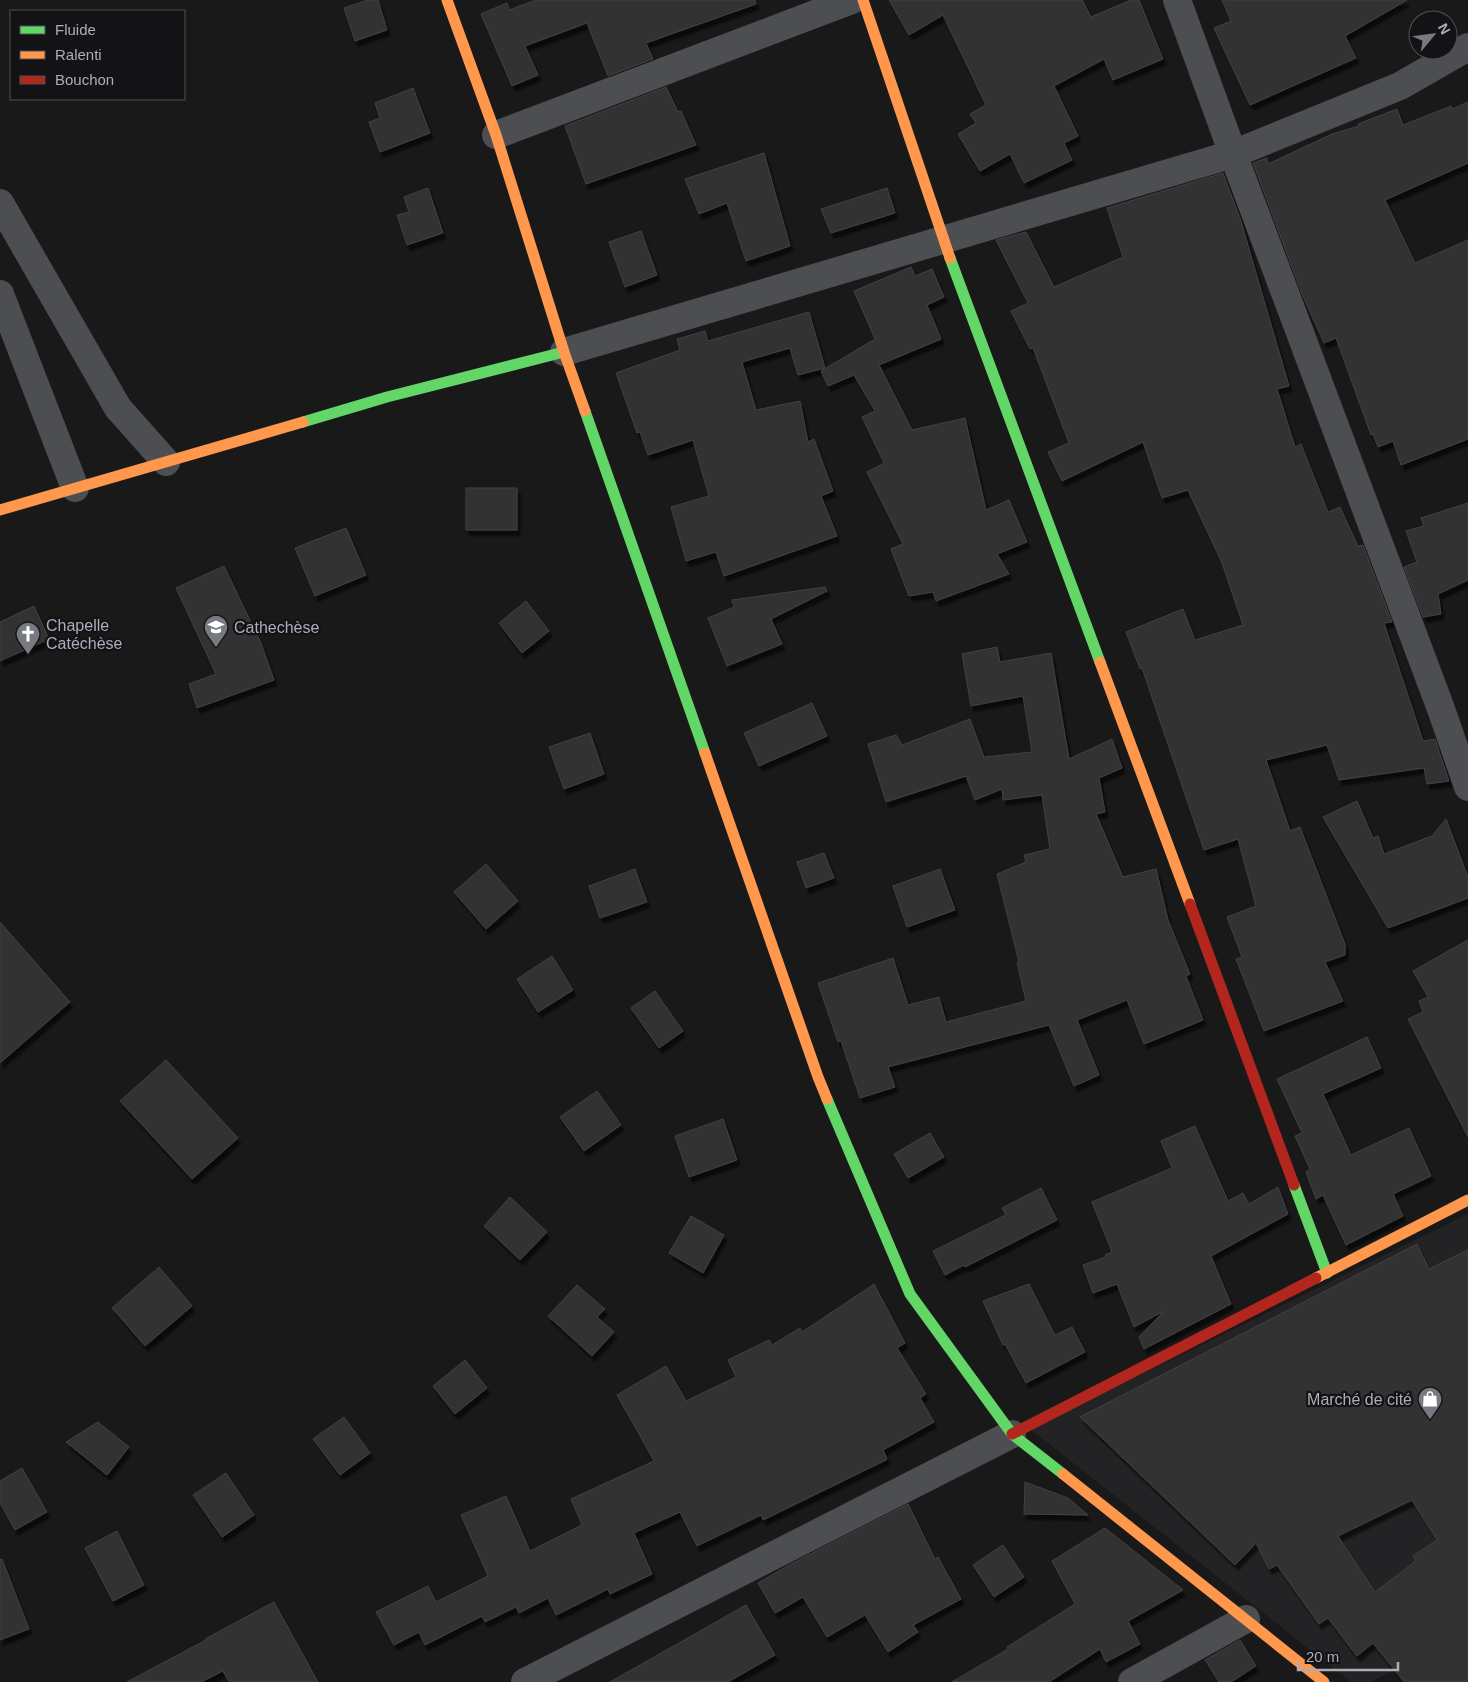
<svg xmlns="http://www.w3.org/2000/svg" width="1468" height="1682" font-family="Helvetica,sans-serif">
<defs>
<filter id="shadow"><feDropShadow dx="3" dy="5.5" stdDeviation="1" flood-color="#0009"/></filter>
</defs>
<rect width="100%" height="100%" fill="#191919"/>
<!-- built -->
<path fill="#232325" d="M 1468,1214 L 1468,1635 L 1370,1682 L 1351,1682 L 1030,1429 Z"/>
<!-- building -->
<g fill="#313131" stroke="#414245" fill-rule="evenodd" filter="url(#shadow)">
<path d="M 368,0 L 378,0 L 387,30 L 355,41 L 344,8 Z"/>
<path d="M 536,0 L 755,0 L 756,4 L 646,43 L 653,59 L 608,76 L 587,23 L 525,46 L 538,75 L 512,86 L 481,14 L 507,3 L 509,10 Z"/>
<path d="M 889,0 L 1082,0 L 1091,17 L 1131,0 L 1139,0 L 1163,59 L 1113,80 L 1104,59 L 1054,86 L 1078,136 L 1064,143 L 1072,160 L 1024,183 L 1010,154 L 980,171 L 958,134 L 976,123 L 970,114 L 986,105 L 943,15 L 909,35 Z"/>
<path d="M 1222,0 L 1407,0 L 1345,36 L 1356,58 L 1250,105 L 1214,28 L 1231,21 Z"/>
<path d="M 666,87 L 678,112 L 681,111 L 696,145 L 586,184 L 565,126 Z"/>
<path d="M 413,88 L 430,133 L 380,152 L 369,122 L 380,118 L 375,103 Z"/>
<path d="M 1468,102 L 1468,163 L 1385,200 L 1415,263 L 1468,240 L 1468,439 L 1401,465 L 1393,441 L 1378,447 L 1373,434 L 1371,435 L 1336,338 L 1324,343 L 1302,294 L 1253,163 L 1267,158 L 1268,164 L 1332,134 L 1359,126 L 1358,124 L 1397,109 L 1403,125 L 1451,106 L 1452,109 Z"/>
<path d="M 764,153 L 790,246 L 746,261 L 727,203 L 699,214 L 685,179 Z"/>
<path d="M 1223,173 L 1240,218 L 1289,386 L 1277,389 L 1295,447 L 1301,444 L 1328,512 L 1340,507 L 1358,546 L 1363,545 L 1392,622 L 1384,623 L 1423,741 L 1435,739 L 1449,781 L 1427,784 L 1424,768 L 1339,780 L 1327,745 L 1266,760 L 1290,831 L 1300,827 L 1345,944 L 1345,955 L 1325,962 L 1343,1001 L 1264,1031 L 1236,959 L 1242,957 L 1227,917 L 1256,906 L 1238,839 L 1204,850 L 1142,668 L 1140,669 L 1126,632 L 1183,609 L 1195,640 L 1243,625 L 1222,563 L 1188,490 L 1162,498 L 1143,442 L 1062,481 L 1048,452 L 1069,443 L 1033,348 L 1030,349 L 1011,311 L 1028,303 L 996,240 L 1026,232 L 1054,287 L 1123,257 L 1107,208 Z"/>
<path d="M 428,188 L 443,233 L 407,245 L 397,215 L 409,212 L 404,197 Z"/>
<path d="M 887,188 L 895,213 L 831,233 L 821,209 Z"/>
<path d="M 641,231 L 657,275 L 625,287 L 609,242 Z"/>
<path d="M 911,267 L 915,276 L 932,269 L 944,297 L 927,305 L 941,339 L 879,365 L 912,430 L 965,418 L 986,510 L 1009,500 L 1027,542 L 997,554 L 1009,574 L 936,601 L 933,592 L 909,596 L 891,549 L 903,544 L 867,472 L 884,463 L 862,417 L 875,411 L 854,375 L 828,386 L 821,371 L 875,339 L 854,291 Z"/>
<path d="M 809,312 L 825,368 L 798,375 L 790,348 L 742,362 L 756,410 L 800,401 L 808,442 L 814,439 L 833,491 L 821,496 L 837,536 L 724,576 L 716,552 L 686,561 L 671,507 L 709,496 L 693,440 L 648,455 L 640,432 L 637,433 L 616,373 L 680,350 L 677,339 L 705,331 L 708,341 Z"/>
<rect x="466" y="488" width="51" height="42"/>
<path d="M 1468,503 L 1468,580 L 1438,594 L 1441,614 L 1423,617 L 1404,567 L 1417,562 L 1406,531 L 1424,526 L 1421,518 Z"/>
<path d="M 346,528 L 366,575 L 315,596 L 295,548 Z"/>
<path d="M 224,566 L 261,643 L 274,680 L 197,708 L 189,684 L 216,674 L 176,588 Z"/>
<path d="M 825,587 L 827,591 L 771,619 L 782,644 L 727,666 L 708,618 L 734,607 L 732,600 Z"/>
<path d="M 526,601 L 549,631 L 522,653 L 499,623 Z"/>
<path d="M 34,606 L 49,639 L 0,661 L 0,622 Z"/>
<path d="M 997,647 L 1000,662 L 1051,653 L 1069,759 L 1112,739 L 1122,768 L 1099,778 L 1105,812 L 1096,814 L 1123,877 L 1156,869 L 1168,920 L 1190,974 L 1186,976 L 1203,1020 L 1144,1044 L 1127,1000 L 1077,1020 L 1099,1075 L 1074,1086 L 1049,1025 L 888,1067 L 895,1087 L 860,1098 L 841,1041 L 838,1042 L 818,983 L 893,958 L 908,1005 L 939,997 L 946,1022 L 1026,1001 L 1017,962 L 1019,962 L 997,874 L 1026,862 L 1024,855 L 1050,849 L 1042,795 L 1003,800 L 1002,789 L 975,800 L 966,776 L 886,802 L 868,744 L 896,735 L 902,745 L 970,719 L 984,757 L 1032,752 L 1023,696 L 971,706 L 962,654 Z"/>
<path d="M 812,703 L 827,736 L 759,766 L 744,733 Z"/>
<path d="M 590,733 L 604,774 L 564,789 L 549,747 Z"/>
<path d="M 1357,801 L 1373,838 L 1378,836 L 1384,854 L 1432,836 L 1446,819 L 1468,877 L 1468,898 L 1388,928 L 1323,817 Z"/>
<path d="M 824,853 L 834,878 L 806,888 L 797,862 Z"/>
<path d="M 486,864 L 518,901 L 486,929 L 454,892 Z"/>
<path d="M 635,869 L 647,902 L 600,918 L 589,886 Z"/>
<path d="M 940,869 L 955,910 L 907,927 L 893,886 Z"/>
<path d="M 0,922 L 70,1002 L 0,1063 Z"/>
<path d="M 1468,940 L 1468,1137 L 1408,1019 L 1423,1012 L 1419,1001 L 1428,997 L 1413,971 Z"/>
<path d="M 552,956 L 573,990 L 538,1012 L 517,979 Z"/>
<path d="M 655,991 L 683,1031 L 659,1048 L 631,1008 Z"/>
<path d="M 1367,1037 L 1381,1068 L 1323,1094 L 1351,1155 L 1409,1128 L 1431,1176 L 1393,1194 L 1403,1216 L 1346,1245 L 1323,1195 L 1316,1199 L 1306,1172 L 1310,1169 L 1295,1136 L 1302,1133 L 1277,1079 Z"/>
<path d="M 166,1060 L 238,1138 L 192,1179 L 120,1101 Z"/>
<path d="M 597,1091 L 621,1125 L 584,1151 L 560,1117 Z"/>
<path d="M 723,1119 L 737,1160 L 689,1177 L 675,1136 Z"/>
<path d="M 1195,1126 L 1228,1201 L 1243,1193 L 1249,1204 L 1278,1187 L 1288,1214 L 1211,1256 L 1231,1304 L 1144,1349 L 1139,1337 L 1164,1311 L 1134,1327 L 1117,1284 L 1093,1293 L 1083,1265 L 1106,1257 L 1105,1255 L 1112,1252 L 1092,1202 L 1172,1168 L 1161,1141 Z"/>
<path d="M 930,1133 L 944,1157 L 908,1178 L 894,1154 Z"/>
<path d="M 1041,1188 L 1057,1220 L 965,1267 L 964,1265 L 945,1275 L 933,1251 L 1006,1215 L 1002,1208 Z"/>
<path d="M 510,1197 L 547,1232 L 520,1260 L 484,1226 Z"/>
<path d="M 691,1216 L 724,1235 L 703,1273 L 669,1253 Z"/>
<path d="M 1417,1244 L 1429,1269 L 1468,1250 L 1468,1682 L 1404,1682 L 1373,1643 L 1357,1656 L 1328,1618 L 1319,1624 L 1277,1565 L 1269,1569 L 1256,1543 L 1235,1565 L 1080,1417 ZM 1412,1500 L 1437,1540 L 1413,1556 L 1416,1561 L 1375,1592 L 1338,1536 Z"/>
<path d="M 159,1267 L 192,1306 L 145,1346 L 112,1308 Z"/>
<path d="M 874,1284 L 905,1343 L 897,1348 L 926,1394 L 920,1398 L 934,1422 L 883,1450 L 887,1459 L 886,1460 L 763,1520 L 761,1515 L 697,1546 L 680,1512 L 634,1533 L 652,1574 L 610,1594 L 608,1589 L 556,1615 L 548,1598 L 519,1613 L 516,1607 L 485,1622 L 482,1616 L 425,1645 L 419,1632 L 394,1645 L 376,1612 L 428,1586 L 436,1602 L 488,1576 L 461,1515 L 506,1496 L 530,1551 L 582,1525 L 571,1499 L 654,1461 L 617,1395 L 666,1366 L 686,1401 L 736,1377 L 728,1360 L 769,1340 L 772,1345 L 800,1328 L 802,1332 Z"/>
<path d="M 1029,1284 L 1055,1335 L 1072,1327 L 1085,1352 L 1026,1383 L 1005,1344 L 1003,1345 L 983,1301 Z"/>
<path d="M 577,1285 L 605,1309 L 597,1317 L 614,1332 L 592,1356 L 548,1316 Z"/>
<path d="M 465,1360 L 487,1388 L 455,1414 L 433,1386 Z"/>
<path d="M 344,1417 L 370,1453 L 340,1475 L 313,1439 Z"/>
<path d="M 98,1422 L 129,1447 L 107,1475 L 66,1442 Z"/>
<path d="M 22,1468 L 47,1512 L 15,1530 L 0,1503 L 0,1481 Z"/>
<path d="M 226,1473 L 254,1515 L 222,1537 L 193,1495 Z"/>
<path d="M 1025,1482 L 1068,1498 L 1088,1515 L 1024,1514 Z"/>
<path d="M 908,1504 L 935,1559 L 938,1557 L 961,1599 L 913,1625 L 918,1632 L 888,1652 L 865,1615 L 827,1637 L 803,1597 L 775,1613 L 758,1583 L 789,1565 Z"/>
<path d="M 1105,1528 L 1183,1590 L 1128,1621 L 1140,1644 L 1106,1662 L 1100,1649 L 1049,1682 L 952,1682 L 1008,1649 L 1007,1647 L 1075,1604 L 1052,1561 Z"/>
<path d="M 117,1531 L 144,1585 L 113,1601 L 85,1548 Z"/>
<path d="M 1003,1545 L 1024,1577 L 994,1597 L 973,1565 Z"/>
<path d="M 2,1559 L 29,1629 L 0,1640 L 0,1560 Z"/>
<path d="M 274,1602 L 318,1682 L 229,1682 L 223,1671 L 201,1682 L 127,1682 L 206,1640 L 205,1639 Z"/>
<path d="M 746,1605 L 775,1655 L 728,1682 L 610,1682 Z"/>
<path d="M 1240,1640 L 1256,1666 L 1231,1682 L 1219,1682 L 1205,1660 Z"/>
</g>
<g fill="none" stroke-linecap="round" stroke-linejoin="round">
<!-- street -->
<g stroke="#4d4e52" stroke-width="28">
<path d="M 1177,0 L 1233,154 L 1441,709 L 1468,787"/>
<path d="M 496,135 L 852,0"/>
<path d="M 0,203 L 118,408 L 166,462"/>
<path d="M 0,294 L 75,488"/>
<path d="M 564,352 L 1233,154 L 1400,86 L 1468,47"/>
<path d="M 525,1682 L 1012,1434"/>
<path d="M 1132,1682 L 1246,1619"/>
</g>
<!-- fast -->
<g stroke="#63d668" stroke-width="11">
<path d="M 950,258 L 1100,662"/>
<path d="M 585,411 L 705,753"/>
<path d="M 303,422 L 387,397 L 564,352"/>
<path d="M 827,1099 L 910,1294 L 1012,1434 L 1063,1474"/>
<path d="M 1294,1185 L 1327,1273"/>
</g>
<!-- slow -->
<g stroke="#ff974d" stroke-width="11">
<path d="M 447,0 L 496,135 L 564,352 L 585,411"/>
<path d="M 863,0 L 950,258"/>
<path d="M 0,510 L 303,422"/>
<path d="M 1100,662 L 1190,904"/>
<path d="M 705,753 L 818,1077 L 827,1099"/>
<path d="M 1316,1278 L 1468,1200"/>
<path d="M 1063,1474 L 1324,1682"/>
</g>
<!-- jam -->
<g stroke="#b3261e" stroke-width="11">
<path d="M 1190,904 L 1294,1185"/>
<path d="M 1012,1434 L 1316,1278"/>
</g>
</g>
<!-- icons -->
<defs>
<symbol id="university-pin" viewBox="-11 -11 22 30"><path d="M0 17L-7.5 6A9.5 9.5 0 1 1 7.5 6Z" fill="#777a81" stroke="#131315"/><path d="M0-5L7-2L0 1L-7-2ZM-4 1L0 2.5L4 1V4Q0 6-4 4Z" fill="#fff"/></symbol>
<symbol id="church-pin" viewBox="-11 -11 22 30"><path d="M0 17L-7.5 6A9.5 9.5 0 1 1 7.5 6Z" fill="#777a81" stroke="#131315"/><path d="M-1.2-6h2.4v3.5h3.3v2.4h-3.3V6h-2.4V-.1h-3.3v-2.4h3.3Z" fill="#fff"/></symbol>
<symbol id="shop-pin" viewBox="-11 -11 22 30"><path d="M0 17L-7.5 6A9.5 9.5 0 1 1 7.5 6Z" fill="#777a81" stroke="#131315"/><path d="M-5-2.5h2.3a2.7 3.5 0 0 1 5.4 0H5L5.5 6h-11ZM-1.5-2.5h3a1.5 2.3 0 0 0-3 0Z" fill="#fff"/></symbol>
</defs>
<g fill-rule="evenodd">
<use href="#university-pin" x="202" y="613" width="28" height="38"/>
<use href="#church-pin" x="14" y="620" width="28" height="38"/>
<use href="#shop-pin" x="1416" y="1385" width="28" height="38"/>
</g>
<g text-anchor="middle" stroke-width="4.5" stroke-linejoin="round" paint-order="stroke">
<!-- poi labels -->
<g font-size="16" fill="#aaaeb9" stroke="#131315" text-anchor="start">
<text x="46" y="631">Chapelle<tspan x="46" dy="18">Catéchèse</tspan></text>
<text x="234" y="633">Cathechèse</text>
<text x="1412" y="1405" text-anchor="end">Marché de cité</text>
</g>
</g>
<!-- legend -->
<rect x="10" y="10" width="175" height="90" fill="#131315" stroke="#4f5157"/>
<rect x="20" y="26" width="25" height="8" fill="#63d668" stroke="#4f5157"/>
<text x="55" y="35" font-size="15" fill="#aaaeb9">Fluide</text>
<rect x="20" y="51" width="25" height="8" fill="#ff974d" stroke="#4f5157"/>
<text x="55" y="60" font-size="15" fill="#aaaeb9">Ralenti</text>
<rect x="20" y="76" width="25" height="8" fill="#b3261e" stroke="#4f5157"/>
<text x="55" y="85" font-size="15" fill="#aaaeb9">Bouchon</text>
<!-- north arrow -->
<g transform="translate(1433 35) rotate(61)"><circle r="24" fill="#131315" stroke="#4f5157"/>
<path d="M0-4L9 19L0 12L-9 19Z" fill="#777a81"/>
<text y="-8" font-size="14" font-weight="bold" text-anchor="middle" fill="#aaaeb9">N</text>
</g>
<!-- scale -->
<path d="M1298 1662v8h100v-8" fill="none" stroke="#aaaeb9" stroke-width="2.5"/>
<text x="1306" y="1662" font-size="15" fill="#aaaeb9" stroke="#131315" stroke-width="4" paint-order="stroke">20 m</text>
</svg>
